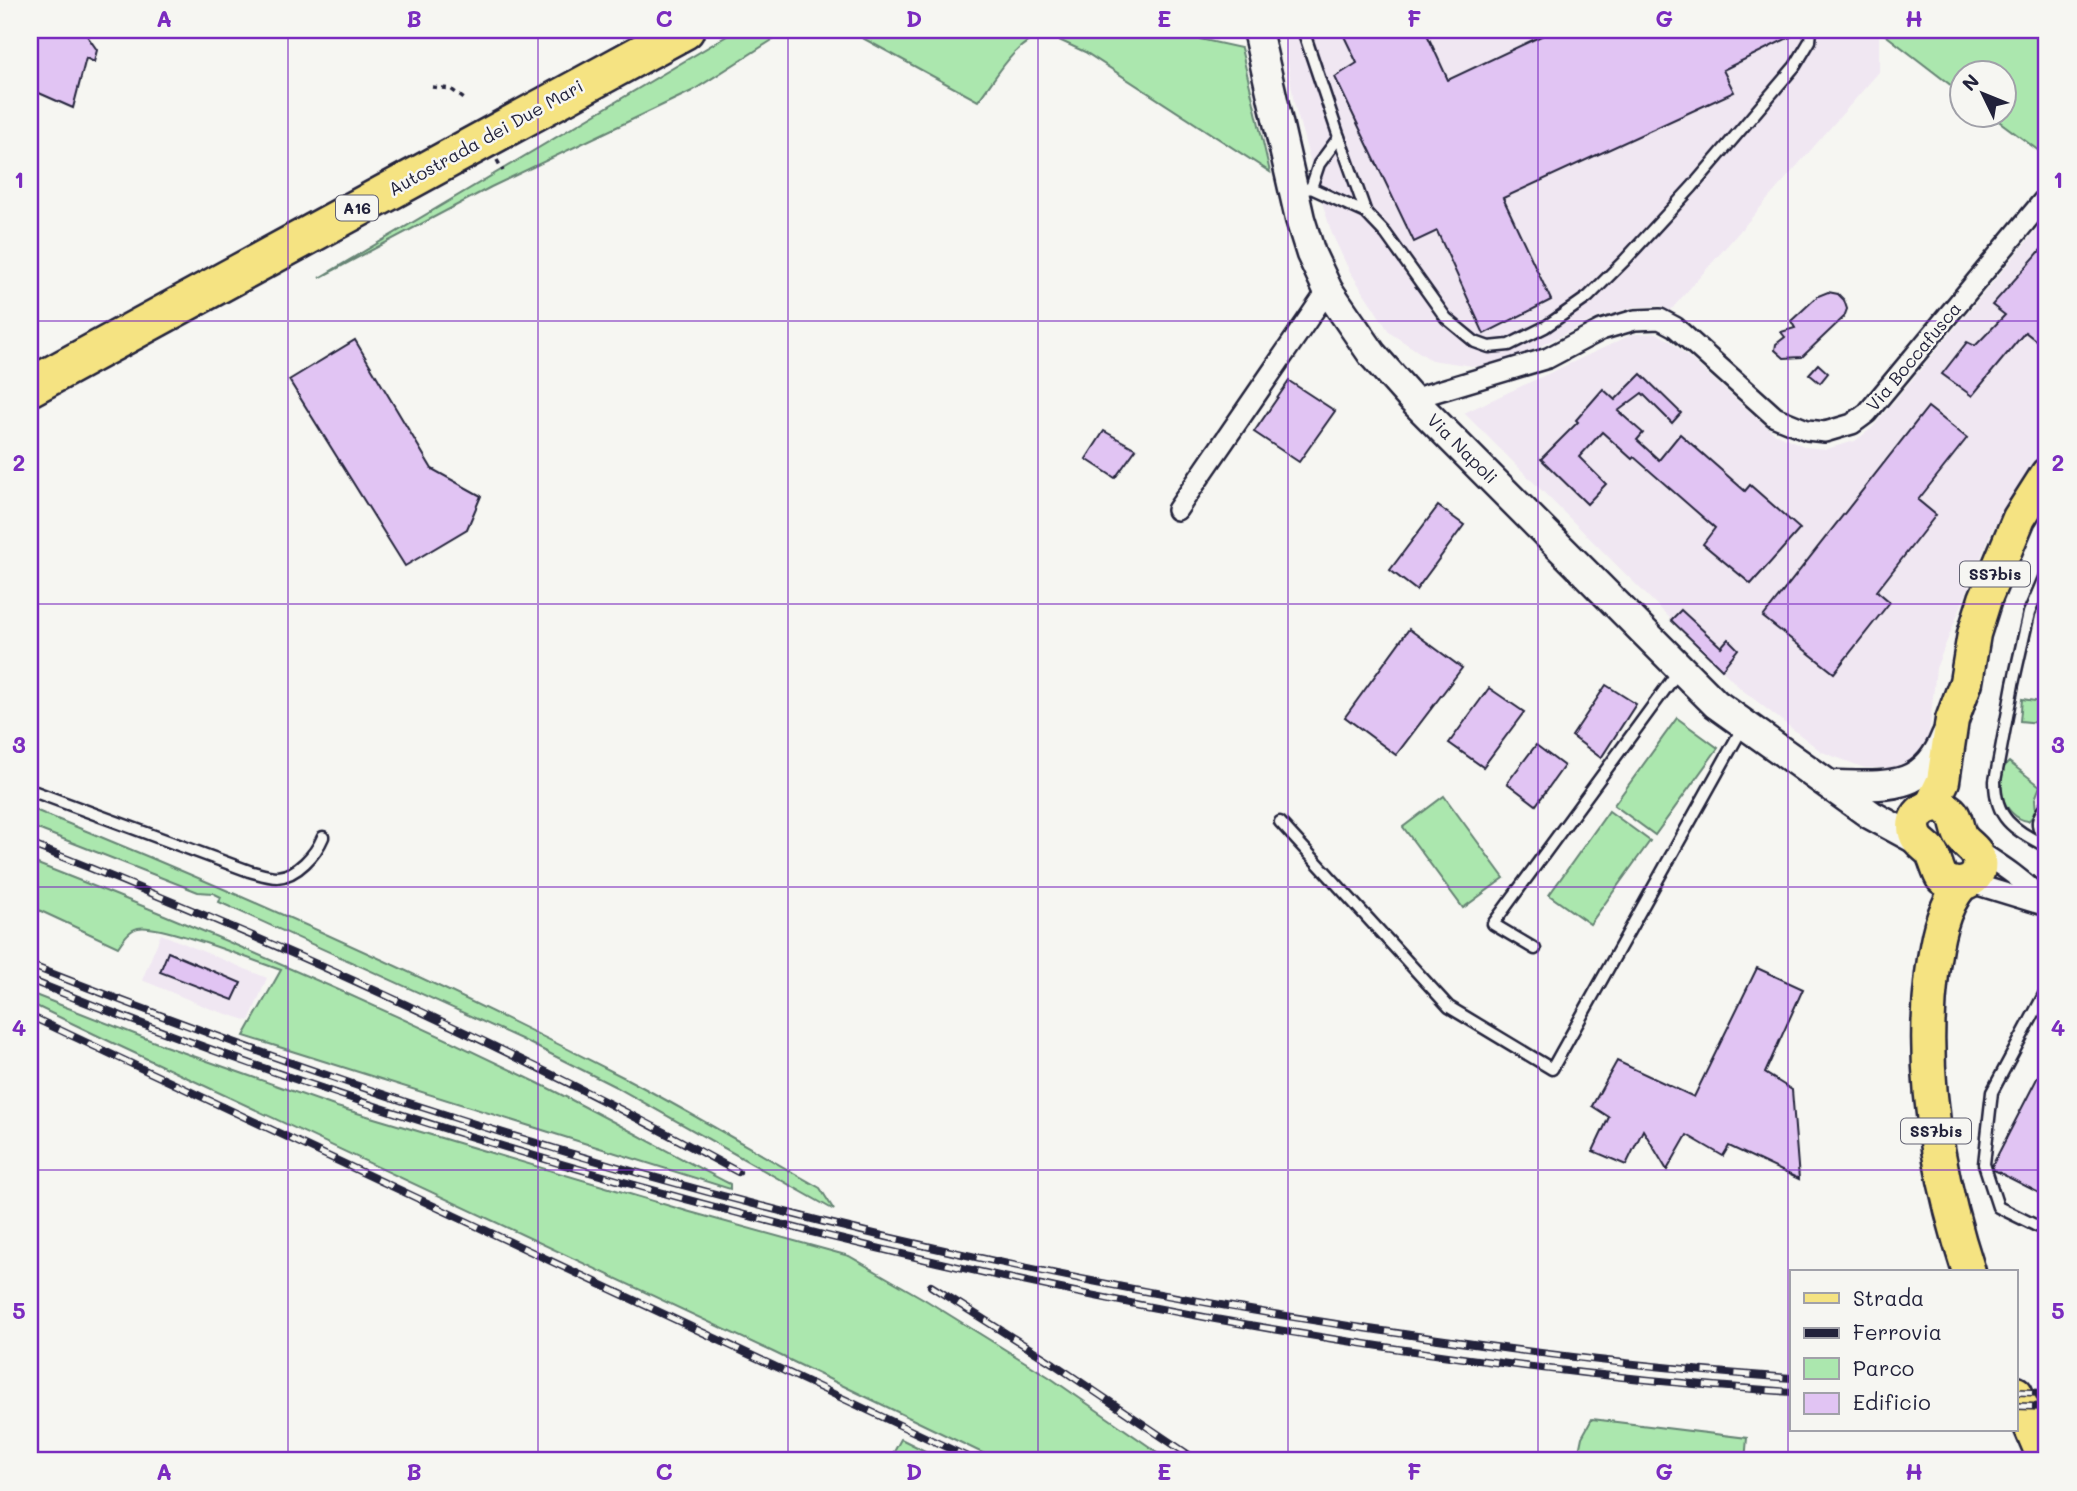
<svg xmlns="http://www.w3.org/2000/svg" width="2077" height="1491" font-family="Mali,sans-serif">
<rect width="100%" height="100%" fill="#f6f6f2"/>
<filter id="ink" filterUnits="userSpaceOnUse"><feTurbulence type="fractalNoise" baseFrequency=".0143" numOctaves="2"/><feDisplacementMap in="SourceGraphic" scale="14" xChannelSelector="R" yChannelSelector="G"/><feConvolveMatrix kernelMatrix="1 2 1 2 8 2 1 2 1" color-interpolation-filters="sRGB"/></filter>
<g filter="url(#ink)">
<!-- built -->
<g fill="#f0e7f2">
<path d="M 1283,30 L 1879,30 L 1879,72 L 1670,311 L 1661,306 L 1634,307 L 1599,317 L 1494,369 L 1431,360 L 1390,333 L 1349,270 L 1332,234 L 1321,199 L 1294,103 Z"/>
<path d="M 2047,217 L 2047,447 L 1993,528 L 1936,668 L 1929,736 L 1925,750 L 1911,761 L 1891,768 L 1865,768 L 1822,752 L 1741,689 L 1464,413 L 1633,334 L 1657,333 L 1669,340 L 1774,433 L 1806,447 L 1826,449 L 1855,441 L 1872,428 Z"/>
<path d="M 161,934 L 267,978 L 249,1021 L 211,1009 L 142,980 Z"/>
</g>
<!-- green -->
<g fill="#abe7ae" stroke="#668474" stroke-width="2">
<path d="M 737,30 L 788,30 L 692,91 L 491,187 L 319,278 Z"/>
<path d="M 848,30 L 1159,30 L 1241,48 L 1270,172 L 1085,52 L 1044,33 C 1011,46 999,74 978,101 Z"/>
<path d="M 1879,30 L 2047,30 L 2047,157 L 1992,116 L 2004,116 L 2004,74 L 1962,74 L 1961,93 Z"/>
<path d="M 2047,692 L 2047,734 L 2040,723 L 2020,721 L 2022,699 L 2041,702 Z"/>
<path d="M 1677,718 L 1718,748 L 1655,835 L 1614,805 Z"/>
<path d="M 2009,762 L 2040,786 L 2035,799 L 2036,814 L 2028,821 C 2003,818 1990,777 2009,762 Z"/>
<path d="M 1444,796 L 1504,878 L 1463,908 L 1403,827 Z"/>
<path d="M 30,808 C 233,890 433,979 627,1079 C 692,1113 756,1152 820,1188 L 834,1210 L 616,1087 L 521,1039 L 219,902 L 221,897 L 213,893 L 198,892 L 30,826 Z"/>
<path d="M 1609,811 L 1650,841 L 1590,924 L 1549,895 Z"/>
<path d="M 30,861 C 202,928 372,1002 538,1083 C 603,1115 666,1151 730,1184 L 730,1189 L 244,1036 L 281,970 C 254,961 160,923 138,928 C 129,930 123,940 118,947 L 30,906 Z"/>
<path d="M 30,993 L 165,1046 L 337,1107 L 690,1212 L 849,1256 L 924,1299 L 1049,1377 L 1170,1461 L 999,1461 L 773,1352 L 113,1043 L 30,1003 Z"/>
<path d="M 1592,1419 L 1747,1438 L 1745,1461 L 1577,1461 L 1582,1437 Z"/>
<path d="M 901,1439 L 945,1461 L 889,1461 Z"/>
</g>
<!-- building -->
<g fill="#e1c4f3" stroke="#22223b" stroke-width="2">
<path d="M 32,30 L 83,30 L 97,50 L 94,62 L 86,58 L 73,108 L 30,89 L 30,35 Z"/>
<path d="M 1341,30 L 1425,30 L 1448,80 L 1554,30 L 1804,30 L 1723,70 L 1734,92 L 1503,198 L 1551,300 L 1484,334 L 1437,231 L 1414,242 L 1335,77 L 1357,63 Z"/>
<path d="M 2047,243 L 2047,349 L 2025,332 L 1972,396 L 1942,374 L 1967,342 L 1975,346 L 2005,315 L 1992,305 Z"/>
<path d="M 1828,292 L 1838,294 L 1844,300 L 1847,309 L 1844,317 L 1802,357 L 1784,358 L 1775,350 L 1776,344 L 1785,337 L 1781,332 L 1795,328 L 1791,321 L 1818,296 Z"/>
<path d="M 355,340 L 432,469 L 481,496 L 467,529 L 405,566 L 289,380 Z"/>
<path d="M 1818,364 L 1828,373 L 1820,383 L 1809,374 Z"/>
<path d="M 1641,374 L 1681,413 L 1672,423 L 1642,393 L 1618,411 L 1643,433 L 1637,440 L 1659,460 L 1680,434 L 1745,491 L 1750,485 L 1800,529 L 1751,584 L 1703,544 L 1715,528 L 1634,457 L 1632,459 L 1602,432 L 1579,457 L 1606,484 L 1587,504 L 1541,459 L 1578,422 L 1576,420 L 1603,389 L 1615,400 Z"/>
<path d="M 1289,381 L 1335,411 L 1299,462 L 1254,432 Z"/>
<path d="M 1928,407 L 1967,438 L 1918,500 L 1936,515 L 1877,591 L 1890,602 L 1834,673 L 1763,617 Z"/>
<path d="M 1104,431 L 1136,449 L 1115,478 L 1086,459 Z"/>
<path d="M 1438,506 L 1464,525 L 1416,590 L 1390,570 Z"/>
<path d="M 1681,610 L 1721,647 L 1728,639 L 1738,649 L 1722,669 L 1671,620 Z"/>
<path d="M 1409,629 L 1462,668 L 1396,755 L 1345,717 Z"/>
<path d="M 1606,685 L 1636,704 L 1601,758 L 1572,736 Z"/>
<path d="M 1489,688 L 1524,712 L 1483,767 L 1449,743 Z"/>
<path d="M 1536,745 L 1564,766 L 1536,805 L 1507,783 Z"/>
<path d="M 168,952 L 241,983 L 233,1000 L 160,972 Z"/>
<path d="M 1757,968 L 1803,989 L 1765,1073 L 1792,1090 L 1799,1179 L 1729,1146 L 1723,1156 L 1687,1135 L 1667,1170 L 1643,1130 L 1626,1165 L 1593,1151 L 1609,1117 L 1592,1106 L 1617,1061 L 1694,1097 Z"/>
<path d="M 2047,1059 L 2047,1197 L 1994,1170 L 1992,1166 Z"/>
</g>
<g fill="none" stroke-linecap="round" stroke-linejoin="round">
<defs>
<g id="lane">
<path d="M 1303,30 L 1339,137 L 1319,164 L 1311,188"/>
<path d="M 1339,137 L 1366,213"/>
<path d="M 1297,191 L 1311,188 L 1366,213 L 1386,234 L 1446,318 L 1475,342 L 1489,347 L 1509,345 L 1545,327 L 1588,297 L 1624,261 L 1692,187 L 1795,66 L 1810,41 L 1811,30"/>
<path d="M 2047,571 L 2029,613 L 2013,684 L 1995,781 C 1995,821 2016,830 2047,847"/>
<path d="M 30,790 L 249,871 C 257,873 268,877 277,877 C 297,876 316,854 323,837"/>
<path d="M 1280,822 L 1449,1007 L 1552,1069 L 1744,725"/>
<path d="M 2047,847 C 2038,825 2032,825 2047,804"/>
<path d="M 1535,949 L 1493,924 L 1680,669"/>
<path d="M 2047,989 L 1992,1092 L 1984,1164 L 1998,1207 L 2047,1231"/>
</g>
<g id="street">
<path d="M 1412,399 L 1548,358 L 1601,330 L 1635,320 L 1660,319 L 1675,327 L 1775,417 L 1807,430 L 1825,432 L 1852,424 L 1867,413 L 2047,196"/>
<path d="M 1177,510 L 1328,290"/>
<path d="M 1974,848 C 2001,865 2026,881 2047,905"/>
<path d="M 1968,882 L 2047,906"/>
</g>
<g id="secondary">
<path d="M 1257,30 L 1300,219 L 1311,254 L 1328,290 L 1372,354 L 1412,399 L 1716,704 L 1871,815 L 1919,841"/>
<path d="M 1838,785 C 1889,786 1925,790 1946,736"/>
</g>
<g id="primary">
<path d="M 1938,805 C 1943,807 1948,808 1952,813 C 1958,821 1956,830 1962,838 C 1968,846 1977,849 1979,860 C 1983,883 1957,890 1942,878 C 1937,870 1936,860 1931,852 C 1926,846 1919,843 1916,836 C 1909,819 1922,806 1938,805 Z"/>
<path d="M 1931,806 L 1943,781 L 1952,720 L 1966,682 L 1974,634 L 1985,599 L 2019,518 L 2047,474"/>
<path d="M 1962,884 C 1941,909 1936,942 1932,974 C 1920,1074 1938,1177 1969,1272"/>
<path d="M 2016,1393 L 2045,1461"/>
</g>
<path id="highway" d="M 30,387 L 685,30"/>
</defs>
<!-- lane casing -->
<use href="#lane" stroke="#22223b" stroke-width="15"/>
<!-- street casing -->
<use href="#street" stroke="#22223b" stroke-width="24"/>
<!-- secondary casing -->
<use href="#secondary" stroke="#22223b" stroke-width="33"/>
<!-- primary casing -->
<use href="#primary" stroke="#22223b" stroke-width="37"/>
<!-- highway casing -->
<use href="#highway" stroke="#22223b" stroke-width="42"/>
<!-- path -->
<g stroke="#22223b" stroke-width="3.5" stroke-dasharray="5 5" stroke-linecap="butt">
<path d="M 432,87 L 451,89 L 464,99"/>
<path d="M 497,160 L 503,171"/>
<path d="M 2041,692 L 2039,711 L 2047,712"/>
</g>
<!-- lane -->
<use href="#lane" stroke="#f6f6f2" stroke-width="10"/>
<!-- street -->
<use href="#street" stroke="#f6f6f2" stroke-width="19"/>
<!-- secondary -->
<use href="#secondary" stroke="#f6f6f2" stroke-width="28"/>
<!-- primary -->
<use href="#primary" stroke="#f5e382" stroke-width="32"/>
<!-- highway -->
<use href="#highway" stroke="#f5e382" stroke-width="37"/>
<defs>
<g id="rail">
<path d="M 30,844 C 273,940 509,1046 738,1172"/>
<path d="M 30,965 C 172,1021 314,1073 459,1119 C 778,1221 1107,1293 1438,1339 C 1555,1356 1673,1370 1792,1378"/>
<path d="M 30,980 C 264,1075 505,1152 749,1216 C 1090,1305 1440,1367 1792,1392"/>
<path d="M 30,1016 L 976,1461"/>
<path d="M 931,1286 L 1054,1364 L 1198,1461"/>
<path d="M 2016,1392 L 2047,1393"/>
<path d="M 2016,1406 L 2047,1407"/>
</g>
</defs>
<!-- rail casing -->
<use href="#rail" stroke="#22223b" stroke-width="8"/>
<!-- rail -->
<use href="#rail" stroke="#f6f6f2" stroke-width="5" stroke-dasharray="16" stroke-linecap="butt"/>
</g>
</g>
<!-- grid -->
<path fill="none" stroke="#7b2cbf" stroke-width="2" stroke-opacity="0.55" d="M 288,30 L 288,1461M 538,30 L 538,1461M 788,30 L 788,1461M 1038,30 L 1038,1461M 1288,30 L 1288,1461M 1538,30 L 1538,1461M 1788,30 L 1788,1461M 30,321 L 2047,321M 30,604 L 2047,604M 30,887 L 2047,887M 30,1170 L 2047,1170"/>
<g text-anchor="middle" stroke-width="5" stroke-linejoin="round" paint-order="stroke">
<!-- shield labels -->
<g fill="#f6f6f2" stroke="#626272" stroke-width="2">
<rect x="336" y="195.5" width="42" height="25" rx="5"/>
<rect x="1960" y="561.5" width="70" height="25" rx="5"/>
<rect x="1901" y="1118.5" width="70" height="25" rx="5"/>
</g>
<g font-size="16" font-weight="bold" fill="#22223b">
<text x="357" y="214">A16</text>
<text x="1995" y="580">SS7bis</text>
<text x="1936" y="1137">SS7bis</text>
</g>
<!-- street labels -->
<g font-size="18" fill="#22223b" stroke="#f6f6f2">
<text transform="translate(486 138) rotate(-29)" y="6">Autostrada dei Due Mari</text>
<text transform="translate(1914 357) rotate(-50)" y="6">Via Boccafusca</text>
<text transform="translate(1462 449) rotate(45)" y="6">Via Napoli</text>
</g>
</g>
<!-- margin -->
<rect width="2077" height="1491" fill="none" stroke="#f6f6f2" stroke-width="77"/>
<!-- legend -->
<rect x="1790" y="1270" width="228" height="161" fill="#f6f6f2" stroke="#a1a1a9" stroke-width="2"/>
<rect x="1804" y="1293" width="35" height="10" fill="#f5e382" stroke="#a1a1a9" stroke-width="2"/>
<text x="1853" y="1306" font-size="21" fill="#22223b">Strada</text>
<rect x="1804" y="1328" width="35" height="10" fill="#22223b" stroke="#a1a1a9" stroke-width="2"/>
<text x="1853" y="1340" font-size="21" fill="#22223b">Ferrovia</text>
<rect x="1804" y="1358" width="35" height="21" fill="#abe7ae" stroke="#a1a1a9" stroke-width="2"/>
<text x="1853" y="1376" font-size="21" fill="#22223b">Parco</text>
<rect x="1804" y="1393" width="35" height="21" fill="#e1c4f3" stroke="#a1a1a9" stroke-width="2"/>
<text x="1853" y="1410" font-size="21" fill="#22223b">Edificio</text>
<!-- north arrow -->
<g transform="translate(1983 94) rotate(313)"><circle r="33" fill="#f6f6f2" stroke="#a1a1a9" stroke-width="2"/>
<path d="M0-5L12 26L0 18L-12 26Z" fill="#22223b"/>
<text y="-10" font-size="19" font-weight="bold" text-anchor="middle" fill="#22223b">N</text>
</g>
<rect x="38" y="38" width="2000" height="1414" fill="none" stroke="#7b2cbf" stroke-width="2.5"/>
<g font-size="23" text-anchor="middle" font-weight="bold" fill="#7b2cbf">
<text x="164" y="27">A</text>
<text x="414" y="27">B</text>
<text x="664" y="27">C</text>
<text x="914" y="27">D</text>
<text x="1164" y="27">E</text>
<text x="1414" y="27">F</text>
<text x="1664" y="27">G</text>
<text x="1914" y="27">H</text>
<text x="19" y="188">1</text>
<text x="2058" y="188">1</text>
<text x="19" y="471">2</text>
<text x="2058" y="471">2</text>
<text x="19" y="753">3</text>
<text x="2058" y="753">3</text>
<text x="19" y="1036">4</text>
<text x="2058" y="1036">4</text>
<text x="19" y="1319">5</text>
<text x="2058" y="1319">5</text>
<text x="164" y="1480">A</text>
<text x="414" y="1480">B</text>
<text x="664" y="1480">C</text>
<text x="914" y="1480">D</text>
<text x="1164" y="1480">E</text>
<text x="1414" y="1480">F</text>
<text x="1664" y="1480">G</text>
<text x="1914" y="1480">H</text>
</g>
</svg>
